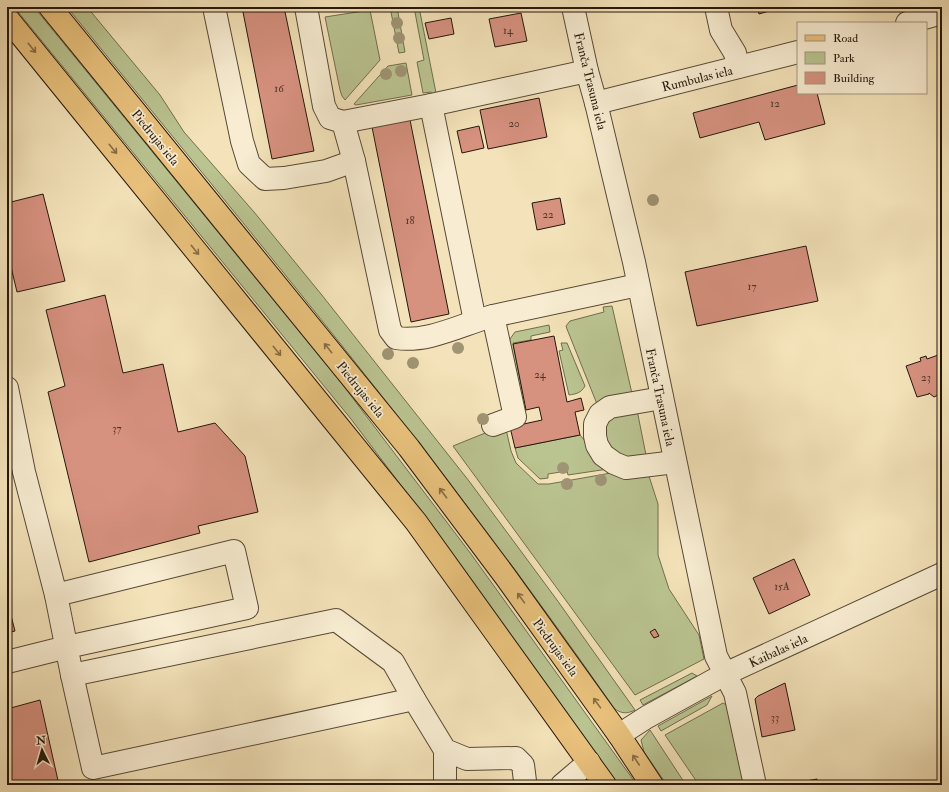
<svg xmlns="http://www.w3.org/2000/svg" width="949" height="792" font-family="'IM FELL Double Pica',serif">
<rect width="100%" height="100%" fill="#f4e3ba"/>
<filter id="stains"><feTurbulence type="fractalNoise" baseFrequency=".005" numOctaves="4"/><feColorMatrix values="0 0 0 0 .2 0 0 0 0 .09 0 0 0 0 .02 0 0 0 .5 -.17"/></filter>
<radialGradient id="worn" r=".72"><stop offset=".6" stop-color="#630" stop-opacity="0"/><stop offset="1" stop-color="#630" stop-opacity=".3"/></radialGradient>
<!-- green -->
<g fill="#bac491" stroke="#706e4e">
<path d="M 14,7 L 34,7 L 342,384 L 471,554 L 637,785 L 618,785 L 455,557 L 351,419 Z"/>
<path d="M 67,7 L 87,7 L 160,95 L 184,132 L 254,212 L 321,294 L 469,481 L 557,600 L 635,710 C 627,714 621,714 614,708 C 445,464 254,237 67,7 Z"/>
<path d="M 390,7 L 397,7 L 405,52 L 399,53 Z"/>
<path d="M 414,7 L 419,7 L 436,93 L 542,71 L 433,98 L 431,92 L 423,93 L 417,62 L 424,60 Z"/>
<path d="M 370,10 L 380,60 L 345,100 L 342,96 L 340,90 L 325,17 Z"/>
<path d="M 406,63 L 412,95 L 356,105 L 354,104 L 388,66 Z"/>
<path d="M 612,306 L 633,398 L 597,404 L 567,329 L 566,326 L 570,321 L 604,312 L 603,307 Z"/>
<path d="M 549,325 L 550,332 L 531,336 L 531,340 L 513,343 L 526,410 L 522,410 L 506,348 L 510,339 L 515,332 Z"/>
<path d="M 561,343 L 567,343 L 585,386 C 581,393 576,394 569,395 L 559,351 L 563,350 Z"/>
<path d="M 637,410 L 647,460 L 621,462 L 603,438 L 604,431 L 607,421 L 616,414 Z"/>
<path d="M 505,425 L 511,451 L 516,463 L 538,484 L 549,484 L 611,473 L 647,470 L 658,504 L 658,555 L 669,589 L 699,635 L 704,659 L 635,695 L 453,446 Z"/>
<path d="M 580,435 L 608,469 L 568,475 L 567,471 L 548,474 L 548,478 L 540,479 L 518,458 L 515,448 Z"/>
<path d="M 692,673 L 697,676 L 643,705 L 640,700 Z"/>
<path d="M 712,696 L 707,705 L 661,731 L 658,726 Z"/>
<path d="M 723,703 L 732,708 L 748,785 L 699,785 L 665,735 Z"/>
<path d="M 650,730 L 686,785 L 667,785 L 644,752 L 641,740 Z"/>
</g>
<!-- building -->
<g fill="#d6917f" stroke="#25170b">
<path d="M 242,7 L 284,7 L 314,151 L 272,159 Z"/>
<path d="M 757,7 L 783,7 L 759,14 Z"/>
<path d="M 521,13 L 527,41 L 495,47 L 489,19 Z"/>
<path d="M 451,18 L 454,34 L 429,39 L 425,23 Z"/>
<path d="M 798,85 L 798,93 L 817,93 L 825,124 L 765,140 L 759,122 L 700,138 L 693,113 Z"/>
<path d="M 539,98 L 547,137 L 488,149 L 480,110 Z"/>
<path d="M 409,115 L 449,314 L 411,322 L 371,122 Z"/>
<path d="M 479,126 L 484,148 L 462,153 L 457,131 Z"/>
<path d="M 43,194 L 65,281 L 17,292 L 7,250 L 7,203 Z"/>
<path d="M 560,198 L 565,224 L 537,230 L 532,203 Z"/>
<path d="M 806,246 L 818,301 L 697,326 L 685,272 Z"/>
<path d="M 105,295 L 123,373 L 163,364 L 178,432 L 215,423 L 245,456 L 258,512 L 198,526 L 200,533 L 89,562 L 48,392 L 65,386 L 46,310 Z"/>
<path d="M 554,336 L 567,402 L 581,398 L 584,410 L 575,412 L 580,435 L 515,448 L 510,427 L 542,420 L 539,407 L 526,410 L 513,344 Z"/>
<path d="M 941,354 L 942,357 L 942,388 L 940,394 L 934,397 L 929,393 L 929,394 L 917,397 L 906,366 L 921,361 L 920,358 L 926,356 L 927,359 Z"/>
<path d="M 794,559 L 810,595 L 769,614 L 753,578 Z"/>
<path d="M 7,600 L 15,631 L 7,633 Z"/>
<path d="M 655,629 L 659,636 L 654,638 L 650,632 Z"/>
<path d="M 785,683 L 795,730 L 762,737 L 755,699 L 758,696 Z"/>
<path d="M 40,700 L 59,785 L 7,785 L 7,709 Z"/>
<path d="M 817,779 L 818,785 L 784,785 Z"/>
</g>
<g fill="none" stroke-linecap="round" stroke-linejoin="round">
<defs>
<g id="minor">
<path d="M 214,7 L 242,141 L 249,164 L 265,179 L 284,178 L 326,171 L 354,161"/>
<path d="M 306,7 L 324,106 L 330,118 L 343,122 L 354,161 L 390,330 L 396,338 C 429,343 462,324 493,316 L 638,285"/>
<path d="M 573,7 L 587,71 L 596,103 L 634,262 L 716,656 L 735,693 L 755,785"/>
<path d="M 716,7 L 721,30 L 735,53 L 738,67"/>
<path d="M 907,23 L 942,13"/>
<path d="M 596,103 L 798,52"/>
<path d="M 431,105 L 475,321"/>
<path d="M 343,122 L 431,105 L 587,71"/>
<path d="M 7,388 L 24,472 L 56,595 L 72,675 L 93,768 L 414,699 L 445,750 L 467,759 L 516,758 L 523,765 L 525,781 L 524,785"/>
<path d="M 662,398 L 610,407 L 600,414 L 595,424 L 595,436 L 597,445 L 603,455 L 614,463 L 626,468 L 675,462"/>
<path d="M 493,425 L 515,417 L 493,316"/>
<path d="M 7,662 L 67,647 L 247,608 L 234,551 L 56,595"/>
<path d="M 72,675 L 336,620 L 393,662 L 414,699"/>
<path d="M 619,735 L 647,717 L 725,674 L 942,574"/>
<path d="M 445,785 L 445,750"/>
<path d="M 562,785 L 589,762"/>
</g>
<g id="major">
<path d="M 50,7 L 409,448 L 505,576 L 619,735 L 652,785"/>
<path d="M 7,18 L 416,522 L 605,785"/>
</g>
</defs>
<!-- minor casing -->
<use href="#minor" stroke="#594a37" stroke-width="24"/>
<!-- major casing -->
<use href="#major" stroke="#25170b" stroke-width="24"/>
<!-- minor -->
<use href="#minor" stroke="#f8edd2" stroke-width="22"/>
<!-- major -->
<use href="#major" stroke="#eac27d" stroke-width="22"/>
</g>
<!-- trees -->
<g fill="#9f9474">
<circle cx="397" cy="23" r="6"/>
<circle cx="399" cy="38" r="6"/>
<circle cx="401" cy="71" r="6"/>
<circle cx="386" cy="74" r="6"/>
<circle cx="653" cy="200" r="6"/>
<circle cx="458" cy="348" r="6"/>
<circle cx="388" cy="354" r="6"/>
<circle cx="413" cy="363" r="6"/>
<circle cx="483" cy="419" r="6"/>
<circle cx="563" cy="468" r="6"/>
<circle cx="601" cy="480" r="6"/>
<circle cx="567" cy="484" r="6"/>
</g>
<!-- one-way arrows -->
<defs><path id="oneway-shaft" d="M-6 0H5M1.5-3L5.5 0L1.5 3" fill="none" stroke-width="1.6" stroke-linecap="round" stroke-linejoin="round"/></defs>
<g stroke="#886c44">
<use href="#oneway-shaft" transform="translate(32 48) rotate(51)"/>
<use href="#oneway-shaft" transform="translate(113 149) rotate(51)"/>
<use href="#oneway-shaft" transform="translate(195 250) rotate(51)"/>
<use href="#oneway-shaft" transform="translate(328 348) rotate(-129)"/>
<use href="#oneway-shaft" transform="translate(277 351) rotate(51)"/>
<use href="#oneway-shaft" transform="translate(443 493) rotate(-127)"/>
<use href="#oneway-shaft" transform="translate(521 598) rotate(-126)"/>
<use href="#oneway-shaft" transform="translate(597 703) rotate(-126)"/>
<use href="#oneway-shaft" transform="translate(636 760) rotate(-123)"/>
</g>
<g text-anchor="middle" stroke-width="3.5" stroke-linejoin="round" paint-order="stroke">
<!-- number labels -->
<g font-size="11" fill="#513628">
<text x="508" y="34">14</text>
<text x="279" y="92">16</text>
<text x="775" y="107">12</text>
<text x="514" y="127">20</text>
<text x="548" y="218">22</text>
<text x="410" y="224">18</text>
<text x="752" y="290">17</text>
<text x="540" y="378">24</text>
<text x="926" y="381">23</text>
<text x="117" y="432">37</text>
<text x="782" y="590">15A</text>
<text x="775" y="721">33</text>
</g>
<!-- street labels -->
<g font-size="13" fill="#25170b" stroke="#f8edd2">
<text transform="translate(697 78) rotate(-14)" y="5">Rumbulas iela</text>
<text transform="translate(591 81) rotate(76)" y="5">Franča Trasuna iela</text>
<text transform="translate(156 137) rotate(51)" y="5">Piedrujas iela</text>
<text transform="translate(361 389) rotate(51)" y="5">Piedrujas iela</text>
<text transform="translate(661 397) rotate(78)" y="5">Franča Trasuna iela</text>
<text transform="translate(556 647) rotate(54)" y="5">Piedrujas iela</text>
<text transform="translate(778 650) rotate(-25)" y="5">Kaibalas iela</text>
</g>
</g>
<!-- margin -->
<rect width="949" height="792" fill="none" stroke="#f4e3ba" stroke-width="24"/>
<rect x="8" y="8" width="933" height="776" fill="none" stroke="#25170b" stroke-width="2"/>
<rect x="12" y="12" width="925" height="768" fill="none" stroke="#25170b"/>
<!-- legend -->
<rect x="797" y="22" width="130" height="72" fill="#f8edd2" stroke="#a49782"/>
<rect x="805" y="35" width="20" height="6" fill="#eac27d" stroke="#a49782"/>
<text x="833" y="42" font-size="12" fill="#25170b">Road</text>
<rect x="805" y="52" width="20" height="12" fill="#bac491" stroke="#a49782"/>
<text x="833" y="62" font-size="12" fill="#25170b">Park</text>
<rect x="805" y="72" width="20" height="12" fill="#d6917f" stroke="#a49782"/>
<text x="833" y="82" font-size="12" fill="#25170b">Building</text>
<!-- north arrow -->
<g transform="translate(42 750) rotate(355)" stroke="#f8edd2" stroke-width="3" paint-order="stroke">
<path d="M0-3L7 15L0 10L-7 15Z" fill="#25170b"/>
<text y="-6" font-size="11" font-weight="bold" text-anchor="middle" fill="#25170b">N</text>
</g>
<rect width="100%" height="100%" filter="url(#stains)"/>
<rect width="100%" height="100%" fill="url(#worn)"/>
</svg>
